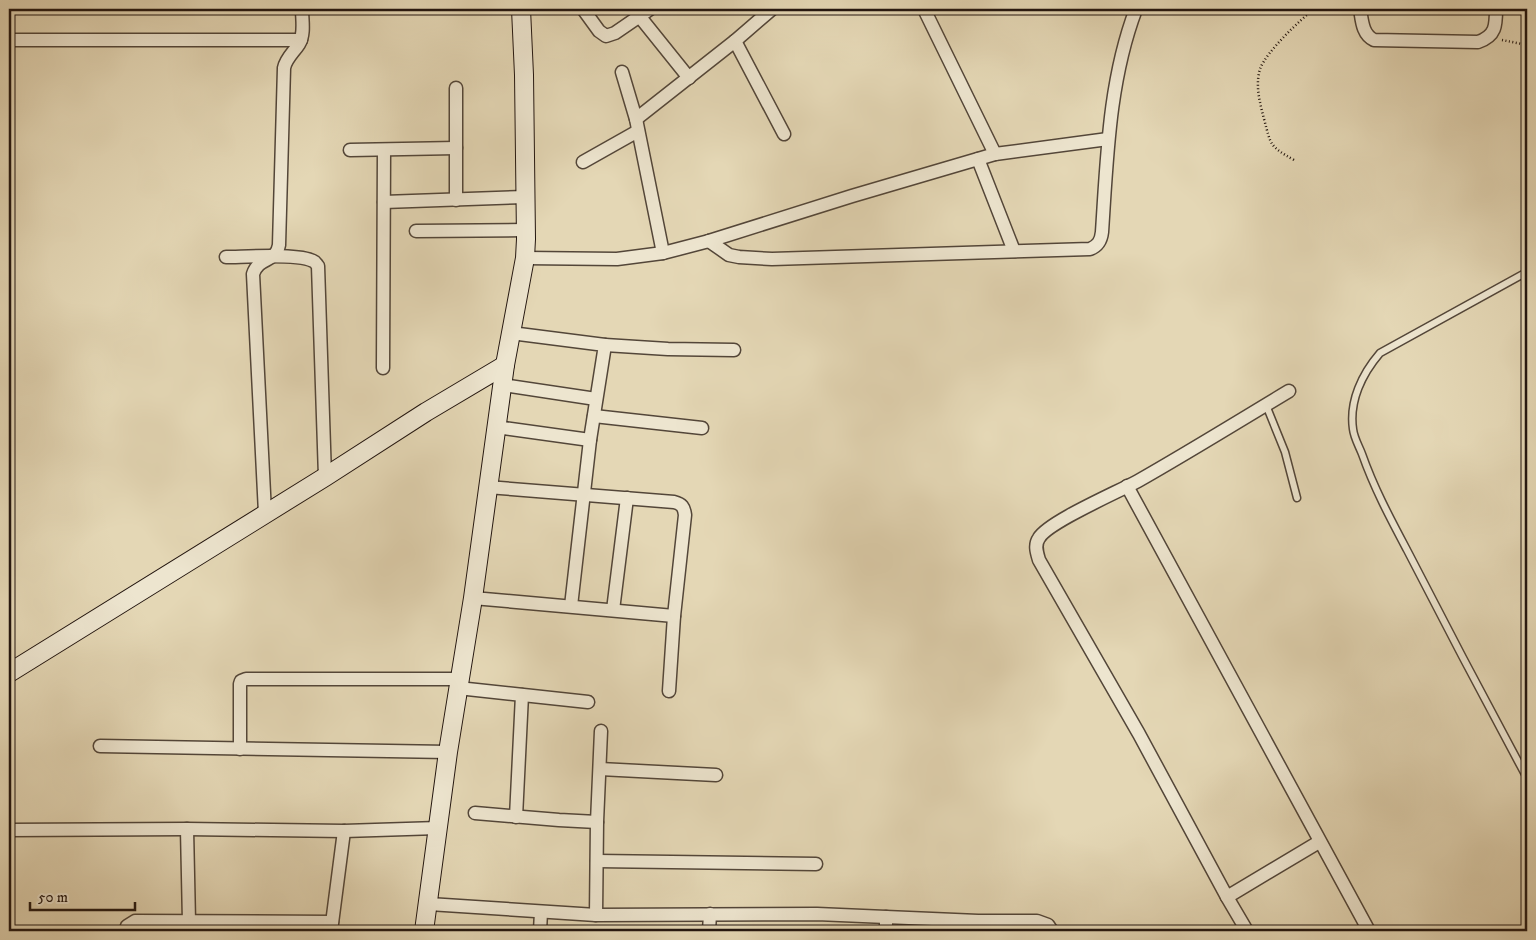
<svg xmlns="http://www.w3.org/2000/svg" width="1536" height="940" font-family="'IM FELL DW Pica',serif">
<rect width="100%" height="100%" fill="#e4d7b5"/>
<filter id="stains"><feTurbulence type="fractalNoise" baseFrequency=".004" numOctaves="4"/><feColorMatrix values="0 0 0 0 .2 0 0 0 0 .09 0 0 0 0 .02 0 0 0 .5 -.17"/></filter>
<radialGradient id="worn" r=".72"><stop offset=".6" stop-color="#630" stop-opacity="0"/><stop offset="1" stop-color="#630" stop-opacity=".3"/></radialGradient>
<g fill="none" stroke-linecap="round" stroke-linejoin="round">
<defs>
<g id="lane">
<path d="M 1527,272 L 1380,353 C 1362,374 1349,401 1353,429 C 1354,438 1359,446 1362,454 C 1374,488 1390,518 1407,550 C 1446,626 1486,702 1527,778"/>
<path d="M 1266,405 L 1285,452 L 1297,498"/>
</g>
<g id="street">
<path d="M 583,9 L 599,31 L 606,36 L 615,33 L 650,9"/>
<path d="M 924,9 L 995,154"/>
<path d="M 1360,9 C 1362,20 1362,34 1374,40 L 1478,42 C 1496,36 1496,25 1496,9"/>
<path d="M 640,17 L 689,78"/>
<path d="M 9,40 L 301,40"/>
<path d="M 735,41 L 784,134"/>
<path d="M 622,72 L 636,119 L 663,253"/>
<path d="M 456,88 L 456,200"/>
<path d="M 636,119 L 735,41 L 772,9"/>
<path d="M 350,150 L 456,148"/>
<path d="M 978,159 L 1014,251"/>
<path d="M 583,162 L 638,131"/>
<path d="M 384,202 L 525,197"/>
<path d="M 416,231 L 525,230"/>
<path d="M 709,241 L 729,255 L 739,257 L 772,259 L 1090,249 C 1098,246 1101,241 1102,232 C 1107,157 1109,80 1136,9"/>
<path d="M 226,257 C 243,257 299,253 313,261 C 316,262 316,264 318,266 L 325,477"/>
<path d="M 525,258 L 617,259 L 663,253 L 709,241 L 852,196 L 995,154 L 1108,139"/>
<path d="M 511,333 L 605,345 L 590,440 L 571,606"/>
<path d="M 605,345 L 668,349 L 734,350"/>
<path d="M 383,368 L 384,150"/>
<path d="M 503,385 L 596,399"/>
<path d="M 594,416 L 702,428"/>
<path d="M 496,427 L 590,440"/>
<path d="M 1127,486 L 1369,931"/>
<path d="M 487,487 L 674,502 C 682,504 684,507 685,515 L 674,616 L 669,691"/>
<path d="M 265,513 L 253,274 C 259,256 276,263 279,245 L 284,68 C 286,58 294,52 299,44 C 305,34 302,20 302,9"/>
<path d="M 473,598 L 674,616"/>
<path d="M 613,610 L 627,498"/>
<path d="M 458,688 L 588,702"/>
<path d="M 100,746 L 448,752"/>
<path d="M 240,749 L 240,684 L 241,681 L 246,679 L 460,679"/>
<path d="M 600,769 L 716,775"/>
<path d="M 475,813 L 559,820 L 597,822"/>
<path d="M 516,817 L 522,695"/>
<path d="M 187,829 L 189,922"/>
<path d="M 9,830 L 187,829 L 344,831 L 438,828"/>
<path d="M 597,861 L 816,864"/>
<path d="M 1227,897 L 1319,842"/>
<path d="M 429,904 L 596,915 L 817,914 L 978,921 L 1037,921 L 1048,925 L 1052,931"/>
<path d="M 596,915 L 597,822 L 601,731"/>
<path d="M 886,917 L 886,931"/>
<path d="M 126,931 L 127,926 L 135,921 L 332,922"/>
<path d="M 331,931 L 344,831"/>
<path d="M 540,931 L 541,912"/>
<path d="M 709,931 L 710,914"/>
<path d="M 1247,931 L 1227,897 L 1139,734 L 1039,560 C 1037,553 1034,545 1039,538 C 1048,522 1118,492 1138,481 C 1189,452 1239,421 1289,391"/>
</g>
<g id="secondary">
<path d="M 9,673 L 325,477 L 426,412 L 505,365"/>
<path d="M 424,931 L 448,752 L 473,598 L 505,365 L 525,258 L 526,239 L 524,75 L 521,9"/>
</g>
</defs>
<!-- lane casing -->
<use href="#lane" stroke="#534639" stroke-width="9"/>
<!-- street casing -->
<use href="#street" stroke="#534639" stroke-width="15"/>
<!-- secondary casing -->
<use href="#secondary" stroke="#231610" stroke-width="20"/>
<!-- path -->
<g stroke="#231610" stroke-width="2.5" stroke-dasharray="1 2.5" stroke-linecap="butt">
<path d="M 1502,40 L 1527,45"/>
<path d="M 1294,160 C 1269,146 1271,145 1264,119 C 1260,103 1255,86 1260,69 C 1266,52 1300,20 1314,9"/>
</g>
<!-- lane -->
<use href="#lane" stroke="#ede5cf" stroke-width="6"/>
<!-- street -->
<use href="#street" stroke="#ede5cf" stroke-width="12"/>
<!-- secondary -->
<use href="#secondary" stroke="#ede5cf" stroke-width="18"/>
</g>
<!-- margin -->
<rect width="1536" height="940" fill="none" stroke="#e4d7b5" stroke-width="30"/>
<rect x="10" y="10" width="1516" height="920" fill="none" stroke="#231610" stroke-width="2.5"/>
<rect x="15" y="15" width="1506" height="910" fill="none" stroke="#231610"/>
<!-- scale -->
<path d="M30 902v8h105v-8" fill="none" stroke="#231610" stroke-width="2.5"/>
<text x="38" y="902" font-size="15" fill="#231610" stroke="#ede5cf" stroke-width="4" paint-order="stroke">50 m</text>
<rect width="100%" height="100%" filter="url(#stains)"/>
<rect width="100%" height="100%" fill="url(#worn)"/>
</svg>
